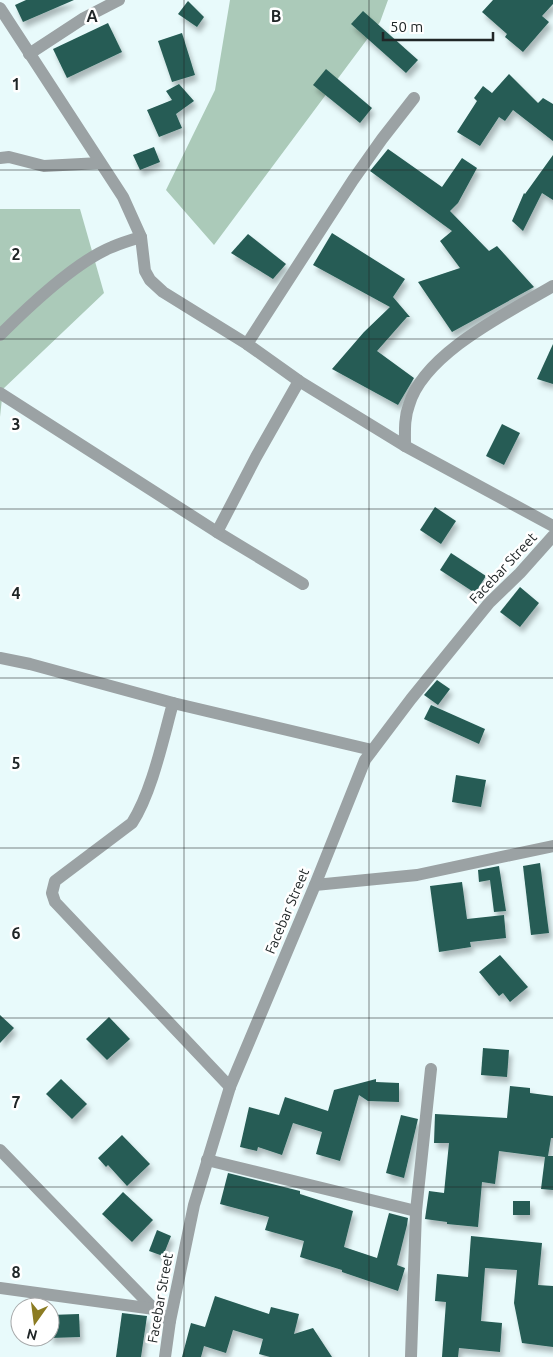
<svg xmlns="http://www.w3.org/2000/svg" width="553" height="1357" font-family="Ubuntu,sans-serif">
<defs>
<filter id="shadow"><feDropShadow dx="3" dy="5.5" stdDeviation="2.5" flood-color="#0004"/></filter>
</defs>
<rect width="100%" height="100%" fill="#e8fafb"/>
<!-- green -->
<g fill="#abcab9">
<path d="M 230,0 L 388,0 L 380,22 L 214,245 L 166,190 L 215,90 Z"/>
<path d="M 0,209 L 80,209 L 104,293 L 3,389 L 0,417 Z"/>
</g>
<!-- building -->
<g fill="#255c54" filter="url(#shadow)">
<path d="M 26,0 L 74,0 L 23,22 L 15,5 Z"/>
<path d="M 493,0 L 553,0 L 553,4 L 542,16 L 549,22 L 523,52 L 505,37 L 507,34 L 482,12 Z"/>
<path d="M 188,1 L 204,17 L 197,27 L 178,14 Z"/>
<path d="M 363,11 L 418,60 L 406,73 L 351,24 Z"/>
<path d="M 108,23 L 122,52 L 67,78 L 53,49 Z"/>
<path d="M 182,33 L 195,75 L 172,82 L 158,41 Z"/>
<path d="M 326,69 L 372,108 L 360,123 L 313,85 Z"/>
<path d="M 509,74 L 538,103 L 543,98 L 553,104 L 553,141 L 513,110 L 505,121 L 499,117 L 480,146 L 457,132 L 477,101 L 474,98 L 483,86 L 492,93 Z"/>
<path d="M 179,84 L 194,101 L 176,114 L 182,128 L 159,137 L 147,110 L 172,100 L 166,91 Z"/>
<path d="M 154,147 L 160,162 L 140,170 L 133,155 Z"/>
<path d="M 388,149 L 442,187 L 462,158 L 477,168 L 458,203 L 450,211 L 489,251 L 497,246 L 534,287 L 452,332 L 418,282 L 460,268 L 440,241 L 452,231 L 370,171 Z"/>
<path d="M 553,155 L 553,200 L 542,193 L 523,231 L 512,221 L 524,193 L 525,194 Z"/>
<path d="M 332,233 L 405,279 L 393,297 L 410,317 L 407,317 L 377,351 L 414,378 L 398,405 L 332,369 L 364,332 L 390,307 L 313,265 Z"/>
<path d="M 248,234 L 286,264 L 273,279 L 231,253 Z"/>
<path d="M 553,344 L 553,384 L 537,379 Z"/>
<path d="M 502,424 L 520,433 L 504,465 L 486,456 Z"/>
<path d="M 435,507 L 456,521 L 441,544 L 420,530 Z"/>
<path d="M 451,553 L 486,576 L 475,593 L 440,570 Z"/>
<path d="M 520,587 L 539,603 L 520,627 L 500,612 Z"/>
<path d="M 437,680 L 450,689 L 438,705 L 424,695 Z"/>
<path d="M 431,705 L 485,729 L 479,744 L 424,719 Z"/>
<path d="M 456,775 L 486,780 L 481,807 L 452,802 Z"/>
<path d="M 540,863 L 549,933 L 531,935 L 523,866 Z"/>
<path d="M 499,866 L 506,911 L 494,912 L 490,880 L 479,882 L 478,870 Z"/>
<path d="M 462,882 L 467,919 L 504,915 L 506,938 L 470,942 L 471,947 L 439,952 L 430,886 Z"/>
<path d="M 500,955 L 528,987 L 510,1002 L 503,993 L 499,996 L 479,972 Z"/>
<path d="M 0,1015 L 14,1028 L 0,1043 Z"/>
<path d="M 109,1017 L 130,1039 L 107,1060 L 86,1039 Z"/>
<path d="M 483,1048 L 509,1050 L 507,1077 L 481,1075 Z"/>
<path d="M 61,1079 L 87,1104 L 72,1119 L 46,1094 Z"/>
<path d="M 376,1079 L 376,1082 L 399,1083 L 399,1102 L 368,1101 L 359,1095 L 340,1161 L 316,1154 L 322,1132 L 293,1123 L 282,1155 L 258,1147 L 257,1151 L 240,1147 L 249,1107 L 279,1115 L 285,1097 L 328,1111 L 334,1090 Z"/>
<path d="M 510,1086 L 530,1088 L 530,1093 L 553,1096 L 553,1138 L 551,1138 L 548,1156 L 553,1156 L 553,1190 L 541,1189 L 545,1157 L 499,1151 L 495,1184 L 482,1182 L 478,1227 L 447,1224 L 447,1222 L 425,1219 L 429,1191 L 444,1193 L 449,1143 L 434,1143 L 435,1114 L 507,1118 Z"/>
<path d="M 401,1115 L 418,1119 L 404,1178 L 386,1173 Z"/>
<path d="M 122,1135 L 150,1164 L 127,1186 L 108,1165 L 106,1167 L 98,1158 Z"/>
<path d="M 228,1173 L 300,1191 L 300,1194 L 353,1211 L 344,1247 L 377,1258 L 389,1213 L 408,1218 L 407,1225 L 397,1265 L 405,1268 L 398,1291 L 342,1272 L 342,1270 L 300,1257 L 304,1241 L 265,1230 L 269,1217 L 220,1204 Z"/>
<path d="M 123,1192 L 153,1220 L 132,1242 L 102,1214 Z"/>
<rect x="513" y="1201" width="17" height="14"/>
<path d="M 157,1230 L 171,1236 L 163,1256 L 149,1251 Z"/>
<path d="M 471,1236 L 542,1243 L 538,1285 L 553,1286 L 553,1347 L 522,1343 L 514,1303 L 517,1270 L 485,1268 L 481,1321 L 502,1323 L 500,1352 L 459,1348 L 458,1357 L 442,1357 L 446,1302 L 435,1301 L 437,1274 L 468,1277 Z"/>
<path d="M 215,1296 L 269,1314 L 271,1307 L 299,1314 L 294,1334 L 313,1328 L 332,1357 L 270,1357 L 259,1354 L 263,1339 L 233,1330 L 226,1353 L 204,1346 L 201,1357 L 182,1357 L 191,1323 L 205,1327 Z"/>
<path d="M 122,1313 L 147,1316 L 141,1357 L 116,1357 Z"/>
<path d="M 79,1314 L 80,1337 L 50,1338 L 50,1315 Z"/>
</g>
<g fill="none" stroke-linecap="round" stroke-linejoin="round">
<!-- minor -->
<g stroke="#9ba2a4" stroke-width="12">
<path d="M 0,8 L 123,197 L 141,237 L 145,271 L 150,280 L 163,292 L 247,344 L 299,381 L 405,446 L 553,526"/>
<path d="M 29,54 L 84,18 L 119,0"/>
<path d="M 0,158 L 9,157 L 44,166 L 100,163"/>
<path d="M 0,335 C 28,307 75,262 112,247 C 121,243 131,240 141,237"/>
<path d="M 247,344 L 353,180 L 382,139 L 414,98"/>
<path d="M 0,393 L 217,532 L 303,584"/>
<path d="M 405,446 C 405,432 404,418 409,405 C 424,353 509,312 553,286"/>
<path d="M 217,532 L 256,457 L 299,381"/>
<path d="M 0,658 L 30,664 L 173,703 L 372,750"/>
<path d="M 173,703 C 163,739 152,792 132,823 L 55,881 L 52,893 L 55,902 L 230,1087"/>
<path d="M 315,885 L 417,875 L 553,846"/>
<path d="M 0,1150 L 154,1309 L 170,1321"/>
<path d="M 207,1160 L 416,1211"/>
<path d="M 0,1288 L 154,1309"/>
<path d="M 165,1357 L 170,1321 L 194,1205 L 230,1087 L 315,885 L 365,760 L 411,699 L 489,603 L 520,573 L 553,536"/>
<path d="M 411,1357 L 416,1211 L 431,1069"/>
</g>
</g>
<!-- grid -->
<path fill="none" stroke="#202627" stroke-width="1" stroke-opacity="0.55" d="M 184,0 L 184,1357M 369,0 L 369,1357M 0,170 L 553,170M 0,339 L 553,339M 0,509 L 553,509M 0,678 L 553,678M 0,848 L 553,848M 0,1018 L 553,1018M 0,1187 L 553,1187"/>
<g text-anchor="middle" stroke-width="5" stroke-linejoin="round" paint-order="stroke">
<!-- street labels -->
<g font-size="14" fill="#202627" stroke="#fff">
<text transform="translate(503 568) rotate(-47)" y="5">Facebar Street</text>
<text transform="translate(287 911) rotate(-67)" y="5">Facebar Street</text>
<text transform="translate(160 1298) rotate(-80)" y="5">Facebar Street</text>
</g>
</g>
<g font-size="16" text-anchor="middle" font-weight="bold" fill="#202627" stroke="#fff" stroke-width="5" stroke-linejoin="round" paint-order="stroke">
<text x="92" y="22">A</text>
<text x="276" y="22">B</text>
<text x="16" y="90">1</text>
<text x="16" y="260">2</text>
<text x="16" y="430">3</text>
<text x="16" y="599">4</text>
<text x="16" y="769">5</text>
<text x="16" y="939">6</text>
<text x="16" y="1108">7</text>
<text x="16" y="1278">8</text>
</g>
<!-- north arrow -->
<g transform="translate(35 1322) rotate(194)"><circle r="24" fill="#ffffff" stroke="#a6a8a9"/>
<path d="M0-4L9 19L0 12L-9 19Z" fill="#8c7c22"/>
<text y="-8" font-size="14" font-weight="bold" text-anchor="middle" fill="#202627">N</text>
</g>
<!-- scale -->
<path d="M383 32v8h110v-8" fill="none" stroke="#202627" stroke-width="2.5"/>
<text x="390" y="32" font-size="15" fill="#202627" stroke="#ffffff" stroke-width="4" paint-order="stroke">50 m</text>
</svg>
